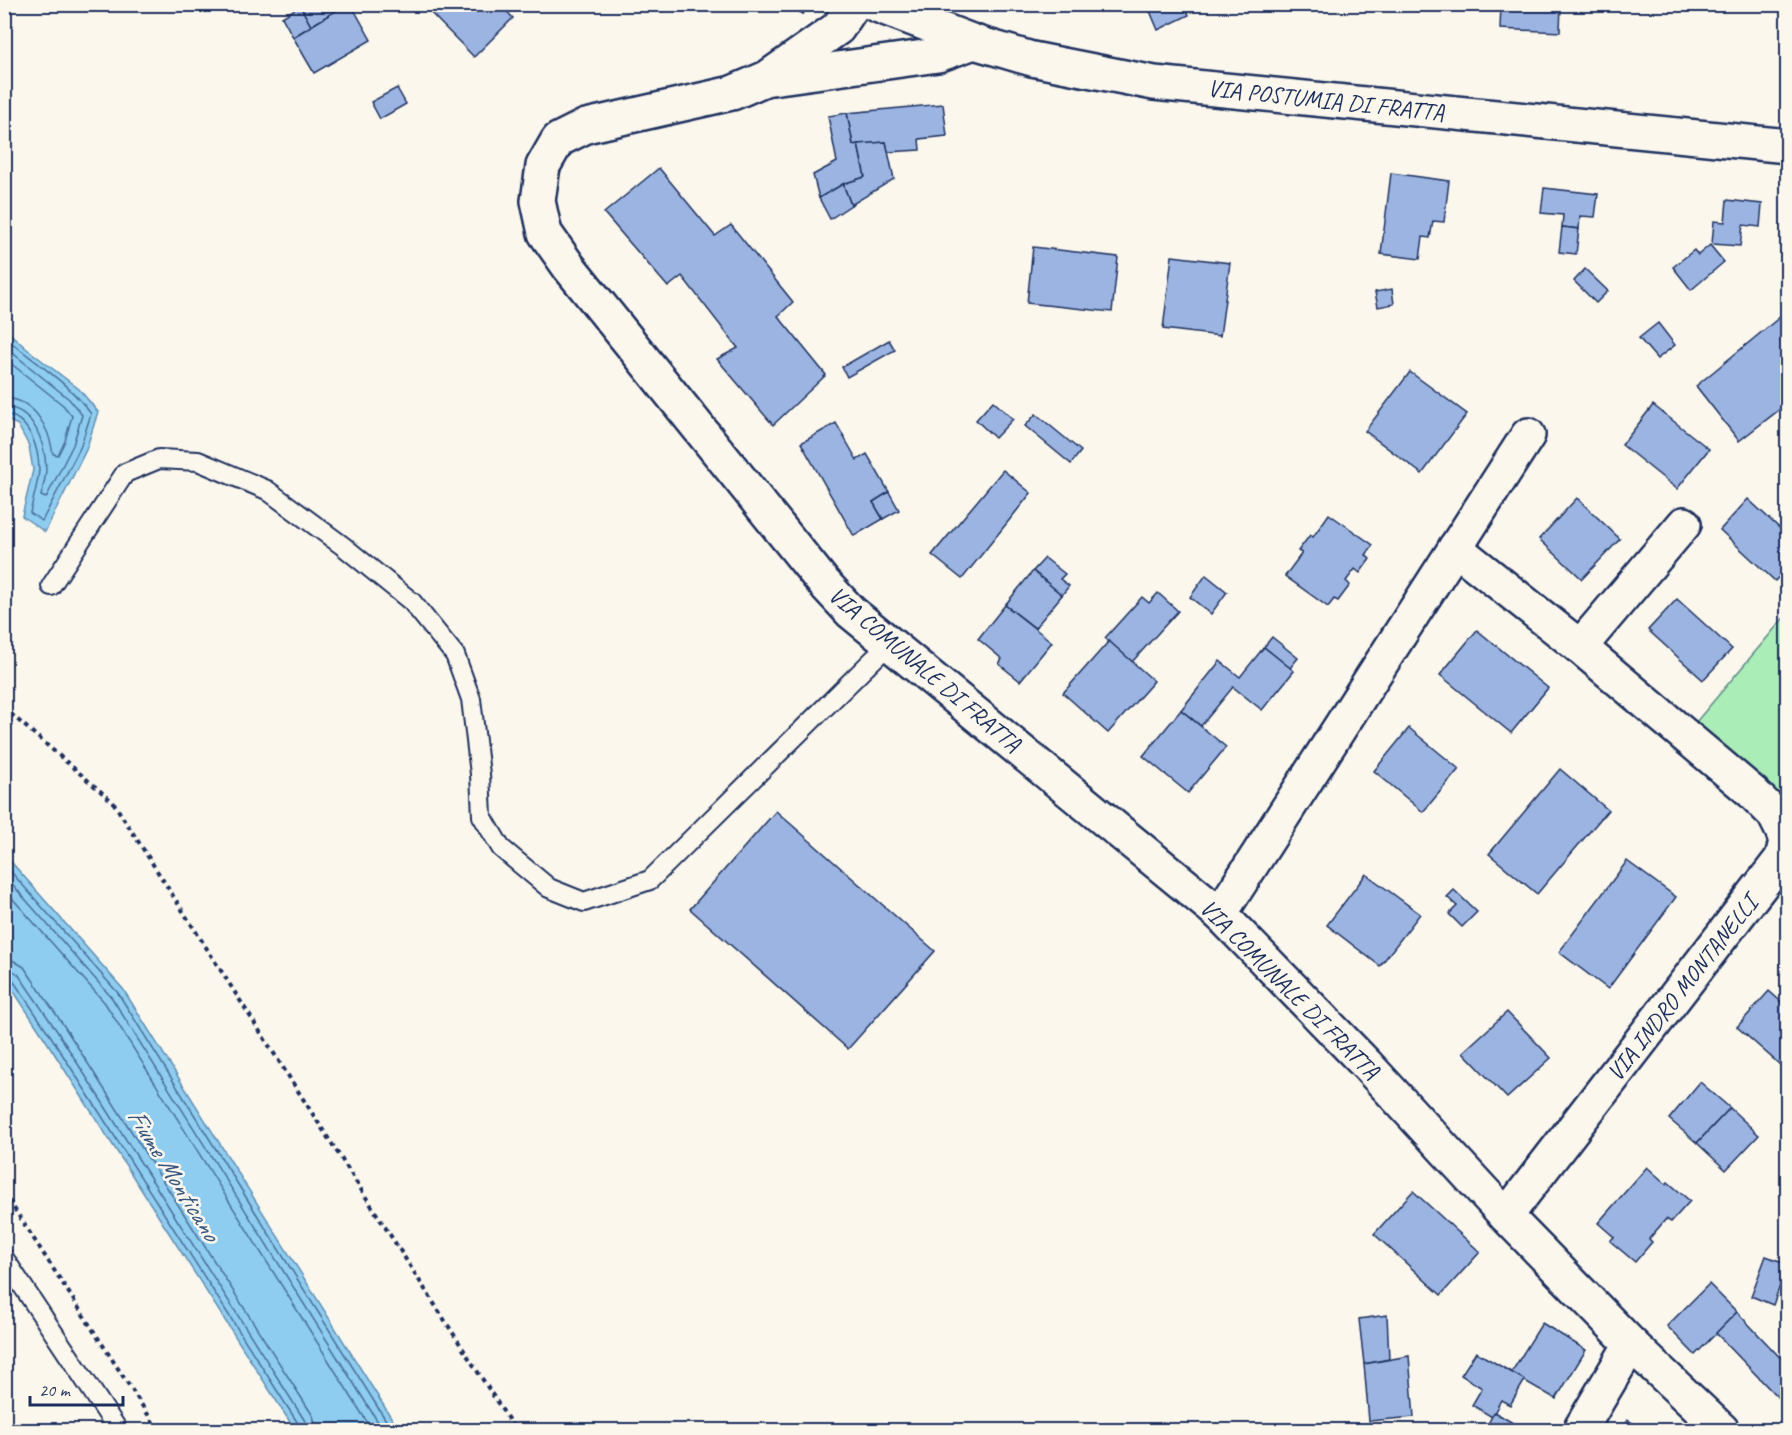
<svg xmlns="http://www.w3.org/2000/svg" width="1792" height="1435" font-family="Caveat,sans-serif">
<rect width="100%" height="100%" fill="#fbf7ec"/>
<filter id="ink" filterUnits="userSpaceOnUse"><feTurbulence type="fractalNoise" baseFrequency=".0167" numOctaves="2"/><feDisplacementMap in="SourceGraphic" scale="12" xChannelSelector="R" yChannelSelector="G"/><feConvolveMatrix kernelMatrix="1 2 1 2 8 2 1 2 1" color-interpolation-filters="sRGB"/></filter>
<g filter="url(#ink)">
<!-- green -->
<path fill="#aaedb7" stroke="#628e8a" stroke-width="1.5" d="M 1787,614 L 1787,804 L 1696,722 Z"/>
<!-- water -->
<g fill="#8ecdef" stroke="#608eb5" stroke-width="1.5">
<path d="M 4,328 L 27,349 L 79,389 L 98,412 L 86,450 L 45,532 L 22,516 L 33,470 L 29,446 L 18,425 L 5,419 Z"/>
<path d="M 5,855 L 123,989 L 399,1430 L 295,1430 L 45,1039 L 5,978 Z"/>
</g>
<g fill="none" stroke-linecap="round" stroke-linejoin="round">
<!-- shore -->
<g stroke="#496e98" stroke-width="1.5">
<path d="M 4,336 C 33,362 69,382 91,414 L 80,448 L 42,521 L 30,513 C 33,499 38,484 39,470 C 39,448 29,417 4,414"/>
<path d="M 4,346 L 69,399 L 82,415 L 73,445 L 46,498 L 41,496 C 43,487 46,477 46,468 C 45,443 34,408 4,407"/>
<path d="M 4,358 L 63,405 L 72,416 L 65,441 L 58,455 L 53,454 C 49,428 35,399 4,398"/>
<path d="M 4,864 L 118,993 L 392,1430"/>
<path d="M 4,875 L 112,998 L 383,1430"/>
<path d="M 4,889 L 105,1003 L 372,1430"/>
<path d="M 4,959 L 14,961 L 24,967 L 64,1026 L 313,1416 L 317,1430"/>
<path d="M 4,968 L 12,970 L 18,974 L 57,1031 L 305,1421 L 307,1430"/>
<path d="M 4,976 L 12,979 L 50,1035 L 299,1425 L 300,1430"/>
</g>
</g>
<!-- building -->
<g fill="#9bb4e1" stroke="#1b2f5e" stroke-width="1.5">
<path d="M 299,4 L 345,4 L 345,5 L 311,26 Z"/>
<path d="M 351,4 L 371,40 L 314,73 L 293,37 L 347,4 Z"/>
<path d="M 422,4 L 500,4 L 513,18 L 474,57 Z"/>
<path d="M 1147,4 L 1184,4 L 1189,15 L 1158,30 Z"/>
<path d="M 1501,4 L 1561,4 L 1560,32 L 1500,29 Z"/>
<path d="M 300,6 L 311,26 L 293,37 L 282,17 Z"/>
<path d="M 397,88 L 406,104 L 380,119 L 371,102 Z"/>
<path d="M 943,104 L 947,136 L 919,139 L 920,150 L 888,152 L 886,142 L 853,145 L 847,113 Z"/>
<path d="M 847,113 L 853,145 L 858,144 L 865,177 L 843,184 L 819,198 L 813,175 L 837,162 L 828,116 Z"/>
<path d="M 886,142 L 894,179 L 851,205 L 843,184 L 865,177 L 858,144 Z"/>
<path d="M 659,168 L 715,236 L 731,225 L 793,302 L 778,316 L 826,375 L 773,425 L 717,359 L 738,348 L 682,276 L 668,287 L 604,213 Z"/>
<path d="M 1391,173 L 1449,181 L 1444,222 L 1433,221 L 1430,238 L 1423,237 L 1420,259 L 1381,254 Z"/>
<path d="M 843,184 L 851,205 L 830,219 L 819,198 Z"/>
<path d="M 1544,188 L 1598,194 L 1595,217 L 1580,216 L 1579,229 L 1562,227 L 1563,215 L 1541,213 Z"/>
<path d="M 1727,200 L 1762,204 L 1760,227 L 1743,225 L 1740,246 L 1712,244 L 1714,221 L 1725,222 Z"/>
<path d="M 1562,227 L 1579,229 L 1576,254 L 1559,252 Z"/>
<path d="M 1710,245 L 1724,262 L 1691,290 L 1673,267 L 1694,250 L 1698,255 Z"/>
<path d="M 1033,247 L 1118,257 L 1112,312 L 1027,303 Z"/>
<path d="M 1172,256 L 1230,263 L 1220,336 L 1163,329 Z"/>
<path d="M 1585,269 L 1608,291 L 1596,303 L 1574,281 Z"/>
<path d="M 1392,289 L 1394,304 L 1378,307 L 1375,292 Z"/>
<path d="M 1786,312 L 1788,403 L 1739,441 L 1696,386 Z"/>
<path d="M 1658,323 L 1675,345 L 1657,359 L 1639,338 Z"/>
<path d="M 889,340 L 895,350 L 847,377 L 842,367 Z"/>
<path d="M 1410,372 L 1467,414 L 1422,474 L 1365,431 Z"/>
<path d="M 993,401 L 1013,419 L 995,438 L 976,420 Z"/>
<path d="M 1653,405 L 1709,449 L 1677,489 L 1622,445 Z"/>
<path d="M 1036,414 L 1081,451 L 1071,464 L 1025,426 Z"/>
<path d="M 836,423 L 857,460 L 867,454 L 889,492 L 873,502 L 883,519 L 854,536 L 801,443 Z"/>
<path d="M 1003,470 L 1031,493 L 962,579 L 932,555 Z"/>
<path d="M 889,492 L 899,510 L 883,519 L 873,502 Z"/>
<path d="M 1577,498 L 1620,539 L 1582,579 L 1539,539 Z"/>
<path d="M 1748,499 L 1788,536 L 1788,567 L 1775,581 L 1720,530 Z"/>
<path d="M 1329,514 L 1373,545 L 1366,555 L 1370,559 L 1360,573 L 1355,569 L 1346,581 L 1350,585 L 1338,601 L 1334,599 L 1328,607 L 1285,576 L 1302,553 L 1298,551 L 1310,535 L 1313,537 Z"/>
<path d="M 1045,558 L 1065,574 L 1060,579 L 1069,586 L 1062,595 L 1033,571 Z"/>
<path d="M 1033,571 L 1062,595 L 1035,628 L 1005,605 Z"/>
<path d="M 1206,575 L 1227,592 L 1211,614 L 1190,597 Z"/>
<path d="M 1158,593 L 1178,611 L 1132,662 L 1105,638 L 1142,597 L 1149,603 Z"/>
<path d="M 1677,599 L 1732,649 L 1703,680 L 1648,630 Z"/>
<path d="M 1005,605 L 1052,642 L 1020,681 L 999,664 L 1002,659 L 978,639 Z"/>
<path d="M 1477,630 L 1548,688 L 1511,733 L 1440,675 Z"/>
<path d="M 1272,637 L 1298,658 L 1290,668 L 1264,647 Z"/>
<path d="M 1109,641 L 1154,681 L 1108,733 L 1063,693 Z"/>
<path d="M 1264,647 L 1294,671 L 1262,710 L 1233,687 L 1201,726 L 1181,710 L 1220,661 L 1240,677 Z"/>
<path d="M 1181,710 L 1226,747 L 1188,793 L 1143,756 Z"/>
<path d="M 1409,728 L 1459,769 L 1423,812 L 1374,771 Z"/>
<path d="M 1560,769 L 1608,810 L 1537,894 L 1489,854 Z"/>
<path d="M 776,811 L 935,951 L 848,1049 L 690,909 Z"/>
<path d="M 1627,861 L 1676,897 L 1608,989 L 1559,952 Z"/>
<path d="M 1366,874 L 1420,914 L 1380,966 L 1327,925 Z"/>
<path d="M 1454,890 L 1477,912 L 1462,927 L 1449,914 L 1457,906 L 1447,897 Z"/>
<path d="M 1769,991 L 1788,1008 L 1788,1072 L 1737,1027 Z"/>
<path d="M 1507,1012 L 1551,1058 L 1507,1098 L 1463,1052 Z"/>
<path d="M 1700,1082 L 1730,1108 L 1697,1143 L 1669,1119 Z"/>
<path d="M 1730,1108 L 1759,1135 L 1726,1170 L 1697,1143 Z"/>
<path d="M 1647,1167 L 1666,1184 L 1668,1182 L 1690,1201 L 1671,1222 L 1666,1219 L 1649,1239 L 1652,1242 L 1635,1262 L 1610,1241 L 1614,1237 L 1598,1223 Z"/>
<path d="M 1413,1191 L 1480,1252 L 1441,1295 L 1374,1234 Z"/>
<path d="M 1766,1256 L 1788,1264 L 1773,1305 L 1751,1296 Z"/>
<path d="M 1709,1284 L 1737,1312 L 1695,1355 L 1667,1326 Z"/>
<path d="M 1737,1312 L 1788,1366 L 1788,1403 L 1785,1405 L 1716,1333 Z"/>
<path d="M 1387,1315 L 1389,1359 L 1364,1364 L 1359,1319 Z"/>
<path d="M 1542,1323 L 1586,1350 L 1556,1399 L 1511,1373 Z"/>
<path d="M 1476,1352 L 1525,1380 L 1510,1405 L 1501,1400 L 1492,1417 L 1472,1405 L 1482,1388 L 1461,1375 Z"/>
<path d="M 1409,1356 L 1414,1417 L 1369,1421 L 1364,1364 Z"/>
<path d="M 1494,1412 L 1525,1430 L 1485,1430 Z"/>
<path d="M 1627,1420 L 1646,1430 L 1621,1430 Z"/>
</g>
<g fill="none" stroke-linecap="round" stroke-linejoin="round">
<defs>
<g id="lane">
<path d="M 51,586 L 125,473 L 159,459 L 198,461 L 267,490 L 343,546 L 412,602 L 455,655 L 471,699 L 480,774 L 482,816 L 501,848 L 549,888 L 584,902 L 650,880 L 890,643"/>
<path d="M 4,1258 L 118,1430"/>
</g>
<g id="street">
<path d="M 854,4 L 838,28 L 767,78 L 732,93 L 586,126 L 558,140 L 543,166 L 538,201 L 545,233 L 569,267 L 823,582 L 851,612 L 1220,914 L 1366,1064 L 1506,1216 L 1631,1344 L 1722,1430"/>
<path d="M 772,78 L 938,55 L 974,42"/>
<path d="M 1455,548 L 1580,647 L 1752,792 L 1774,814 L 1782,830 L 1786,841 L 1782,858 L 1506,1216"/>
<path d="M 1580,647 L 1684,524"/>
<path d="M 1220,914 L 1528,435"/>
<path d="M 1580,1430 L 1631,1344"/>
</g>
<path id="secondary" d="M 874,4 L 974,42 L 1032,59 L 1154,83 L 1788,146"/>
</defs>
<!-- lane casing -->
<use href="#lane" stroke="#1b2f5e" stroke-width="22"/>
<!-- street casing -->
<use href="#street" stroke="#1b2f5e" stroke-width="38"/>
<!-- secondary casing -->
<use href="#secondary" stroke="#1b2f5e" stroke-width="38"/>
<!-- path -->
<g stroke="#1b2f5e" stroke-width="4" stroke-dasharray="4.5 4.5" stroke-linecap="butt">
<path d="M 784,4 L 805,14"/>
<path d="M 4,708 L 113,802 L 515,1430"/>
<path d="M 4,1193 L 158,1430"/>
</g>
<!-- lane -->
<use href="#lane" stroke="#fbf7ec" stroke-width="18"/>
<!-- street -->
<use href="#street" stroke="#fbf7ec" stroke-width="33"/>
<!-- secondary -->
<use href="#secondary" stroke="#fbf7ec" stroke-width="33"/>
</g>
</g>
<g text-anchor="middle" stroke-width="5" stroke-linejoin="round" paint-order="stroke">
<!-- street labels -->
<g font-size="24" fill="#1b2f5e" stroke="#fbf7ec">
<text transform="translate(1326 100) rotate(6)" y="8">VIA POSTUMIA DI FRATTA</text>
<text transform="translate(925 669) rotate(40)" y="8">VIA COMUNALE DI FRATTA</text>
<text transform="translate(1682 988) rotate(-52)" y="8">VIA INDRO MONTANELLI</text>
<text transform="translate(1290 989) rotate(45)" y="8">VIA COMUNALE DI FRATTA</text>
</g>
<!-- water labels -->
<g font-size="26" font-style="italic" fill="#385682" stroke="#fbf7ec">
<text transform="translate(174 1174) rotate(58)" y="9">Fiume Monticano</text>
</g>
</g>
<!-- margin -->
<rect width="1792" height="1435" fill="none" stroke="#fbf7ec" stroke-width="24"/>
<rect x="12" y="12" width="1768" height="1411" fill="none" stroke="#1b2f5e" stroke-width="2" filter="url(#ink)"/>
<!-- scale -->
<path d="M30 1396v9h93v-9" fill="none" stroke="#1b2f5e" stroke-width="3"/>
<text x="39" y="1396" font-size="18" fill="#1b2f5e" stroke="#fbf7ec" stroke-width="4.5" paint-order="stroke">20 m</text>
</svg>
